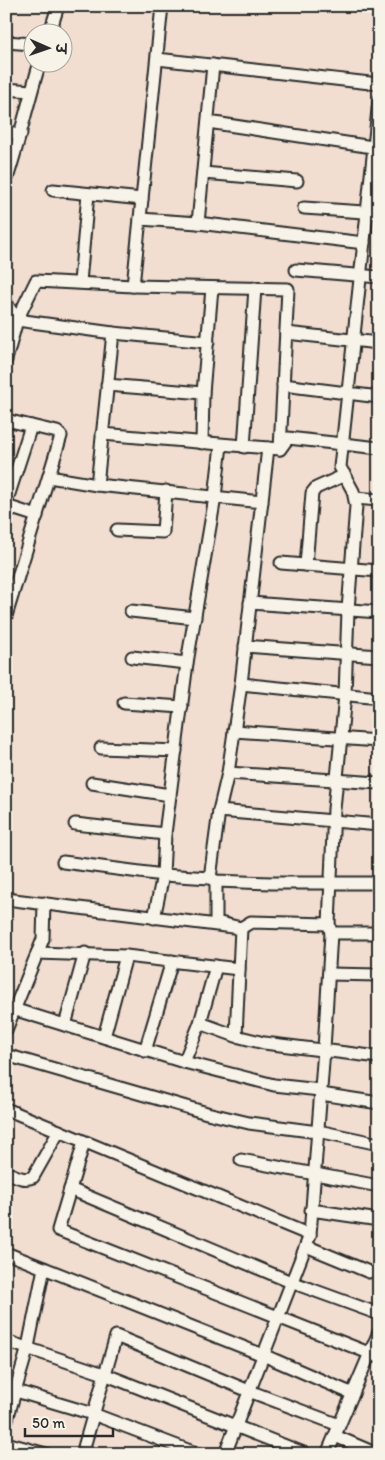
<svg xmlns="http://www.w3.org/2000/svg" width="385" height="1460" font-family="Itim,'Playpen Sans Deva',sans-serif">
<rect width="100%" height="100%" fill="#f1ded1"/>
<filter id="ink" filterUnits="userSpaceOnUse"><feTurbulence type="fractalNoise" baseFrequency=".02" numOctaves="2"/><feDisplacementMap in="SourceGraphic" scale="10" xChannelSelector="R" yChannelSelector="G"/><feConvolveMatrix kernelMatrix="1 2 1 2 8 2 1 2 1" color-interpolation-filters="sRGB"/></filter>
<g filter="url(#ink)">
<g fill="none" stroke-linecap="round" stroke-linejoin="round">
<defs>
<g id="minor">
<path d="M 50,32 L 58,6"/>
<path d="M 6,42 L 32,44"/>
<path d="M 157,59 L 379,84"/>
<path d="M 6,89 L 31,91"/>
<path d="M 208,122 L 379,148"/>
<path d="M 6,132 L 21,134"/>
<path d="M 203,173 L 297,181"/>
<path d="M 6,182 C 19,142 28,102 40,62"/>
<path d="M 53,190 L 142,199"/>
<path d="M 304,208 L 379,213"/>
<path d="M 140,219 L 198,223 L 364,243"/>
<path d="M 198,223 L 213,65"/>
<path d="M 296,270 L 379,277"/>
<path d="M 80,282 L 88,194"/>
<path d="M 133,286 L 162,6"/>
<path d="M 6,303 L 17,320 L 113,333 L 208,342"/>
<path d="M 286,333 L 379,343"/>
<path d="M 6,360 L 17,320 L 36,281 L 133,286 L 288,289 L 280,449"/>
<path d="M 107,385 L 203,393"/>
<path d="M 283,385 L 379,397"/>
<path d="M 6,420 L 57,432 L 61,436 L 6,616"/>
<path d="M 102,434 L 280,449 L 288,438 L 379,448"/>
<path d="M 202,443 L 203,393 L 212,288"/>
<path d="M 244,447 L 255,288"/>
<path d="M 49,477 L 97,485 L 262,502"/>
<path d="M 97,485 L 113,333"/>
<path d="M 355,498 L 379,500"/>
<path d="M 6,503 L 31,426"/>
<path d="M 6,506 L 37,516"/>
<path d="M 117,530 L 163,532 L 166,491"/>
<path d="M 281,563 L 379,571"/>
<path d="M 306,565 L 312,493 L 316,488 L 345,475"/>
<path d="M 250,603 L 379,612"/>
<path d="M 131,611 L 195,618"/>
<path d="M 245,646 L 379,656"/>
<path d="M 132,657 L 187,663"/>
<path d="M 241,684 L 379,698"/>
<path d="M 124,703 L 182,707"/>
<path d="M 234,731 L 379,741"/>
<path d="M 101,748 L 176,751"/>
<path d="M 228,773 L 379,783"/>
<path d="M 92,783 L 170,795"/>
<path d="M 219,811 L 379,825"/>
<path d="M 75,824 L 165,834"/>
<path d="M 63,862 L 163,875 L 210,878 L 216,881 L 272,883 L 379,883"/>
<path d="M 210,878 L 219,811 L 228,773 L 241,684 L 268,448"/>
<path d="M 216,881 L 216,922 L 241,928 L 236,1036"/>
<path d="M 6,899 L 241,928 L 251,922 L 329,924"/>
<path d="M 154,918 L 163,875 L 165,834 L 187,663 L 215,497 L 221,445"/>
<path d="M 331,933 L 379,933"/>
<path d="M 37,953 L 126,956 L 239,969"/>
<path d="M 329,974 L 379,975"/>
<path d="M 13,1009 L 184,1062 L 274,1085 L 320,1090"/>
<path d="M 200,1023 L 236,1036 L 264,1043 L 379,1057"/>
<path d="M 65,1025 L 85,953"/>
<path d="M 6,1030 L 43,939 L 44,903"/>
<path d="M 104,1037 L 126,956"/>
<path d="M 145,1051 L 172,961"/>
<path d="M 6,1055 L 207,1113 L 249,1123 L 318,1132"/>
<path d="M 184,1062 L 200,1023 L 216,966"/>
<path d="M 321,1094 L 379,1103"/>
<path d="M 6,1109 L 310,1235"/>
<path d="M 318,1131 L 379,1144"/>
<path d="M 84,1142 L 58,1230 L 379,1357"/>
<path d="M 241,1160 L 379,1186"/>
<path d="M 6,1172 C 16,1176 23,1181 33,1177 L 59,1131"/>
<path d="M 70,1189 L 291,1282 L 379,1314"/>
<path d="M 311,1210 L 379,1220"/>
<path d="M 306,1246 L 369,1272"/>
<path d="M 6,1253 L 263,1355 L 353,1394"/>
<path d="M 6,1341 L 104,1374 L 306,1454"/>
<path d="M 6,1388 L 93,1414 L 198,1454"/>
<path d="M 6,1423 L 28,1347 L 44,1268"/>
<path d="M 335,1436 L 377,1454"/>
<path d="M 6,1443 L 46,1454"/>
<path d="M 82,1454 L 116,1336 L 249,1391 L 339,1425"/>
<path d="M 225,1454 L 310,1235 L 324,1049 L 331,933 L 329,924 L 334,809 L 345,695 L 348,610 L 356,506 L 353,491 L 340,467 L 379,100"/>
<path d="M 327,1454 L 379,1332"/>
</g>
</defs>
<!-- minor casing -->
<use href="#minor" stroke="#2b2b2b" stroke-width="15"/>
<!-- minor -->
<use href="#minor" stroke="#f7f3e8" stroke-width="11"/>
</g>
</g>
<!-- margin -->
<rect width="385" height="1460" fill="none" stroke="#f7f3e8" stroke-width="25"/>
<rect x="12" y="12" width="360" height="1435" fill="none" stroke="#2b2b2b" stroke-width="2" filter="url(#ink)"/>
<!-- north arrow -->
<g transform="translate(48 48) rotate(92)"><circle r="24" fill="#f7f3e8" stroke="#a5a39c"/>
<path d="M0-4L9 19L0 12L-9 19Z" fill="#2b2b2b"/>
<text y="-8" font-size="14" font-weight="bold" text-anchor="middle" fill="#2b2b2b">उ</text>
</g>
<!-- scale -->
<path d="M25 1428v8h88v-8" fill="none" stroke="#2b2b2b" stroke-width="2.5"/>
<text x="32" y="1428" font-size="15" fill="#2b2b2b" stroke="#f7f3e8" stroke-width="4" paint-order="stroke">50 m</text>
</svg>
